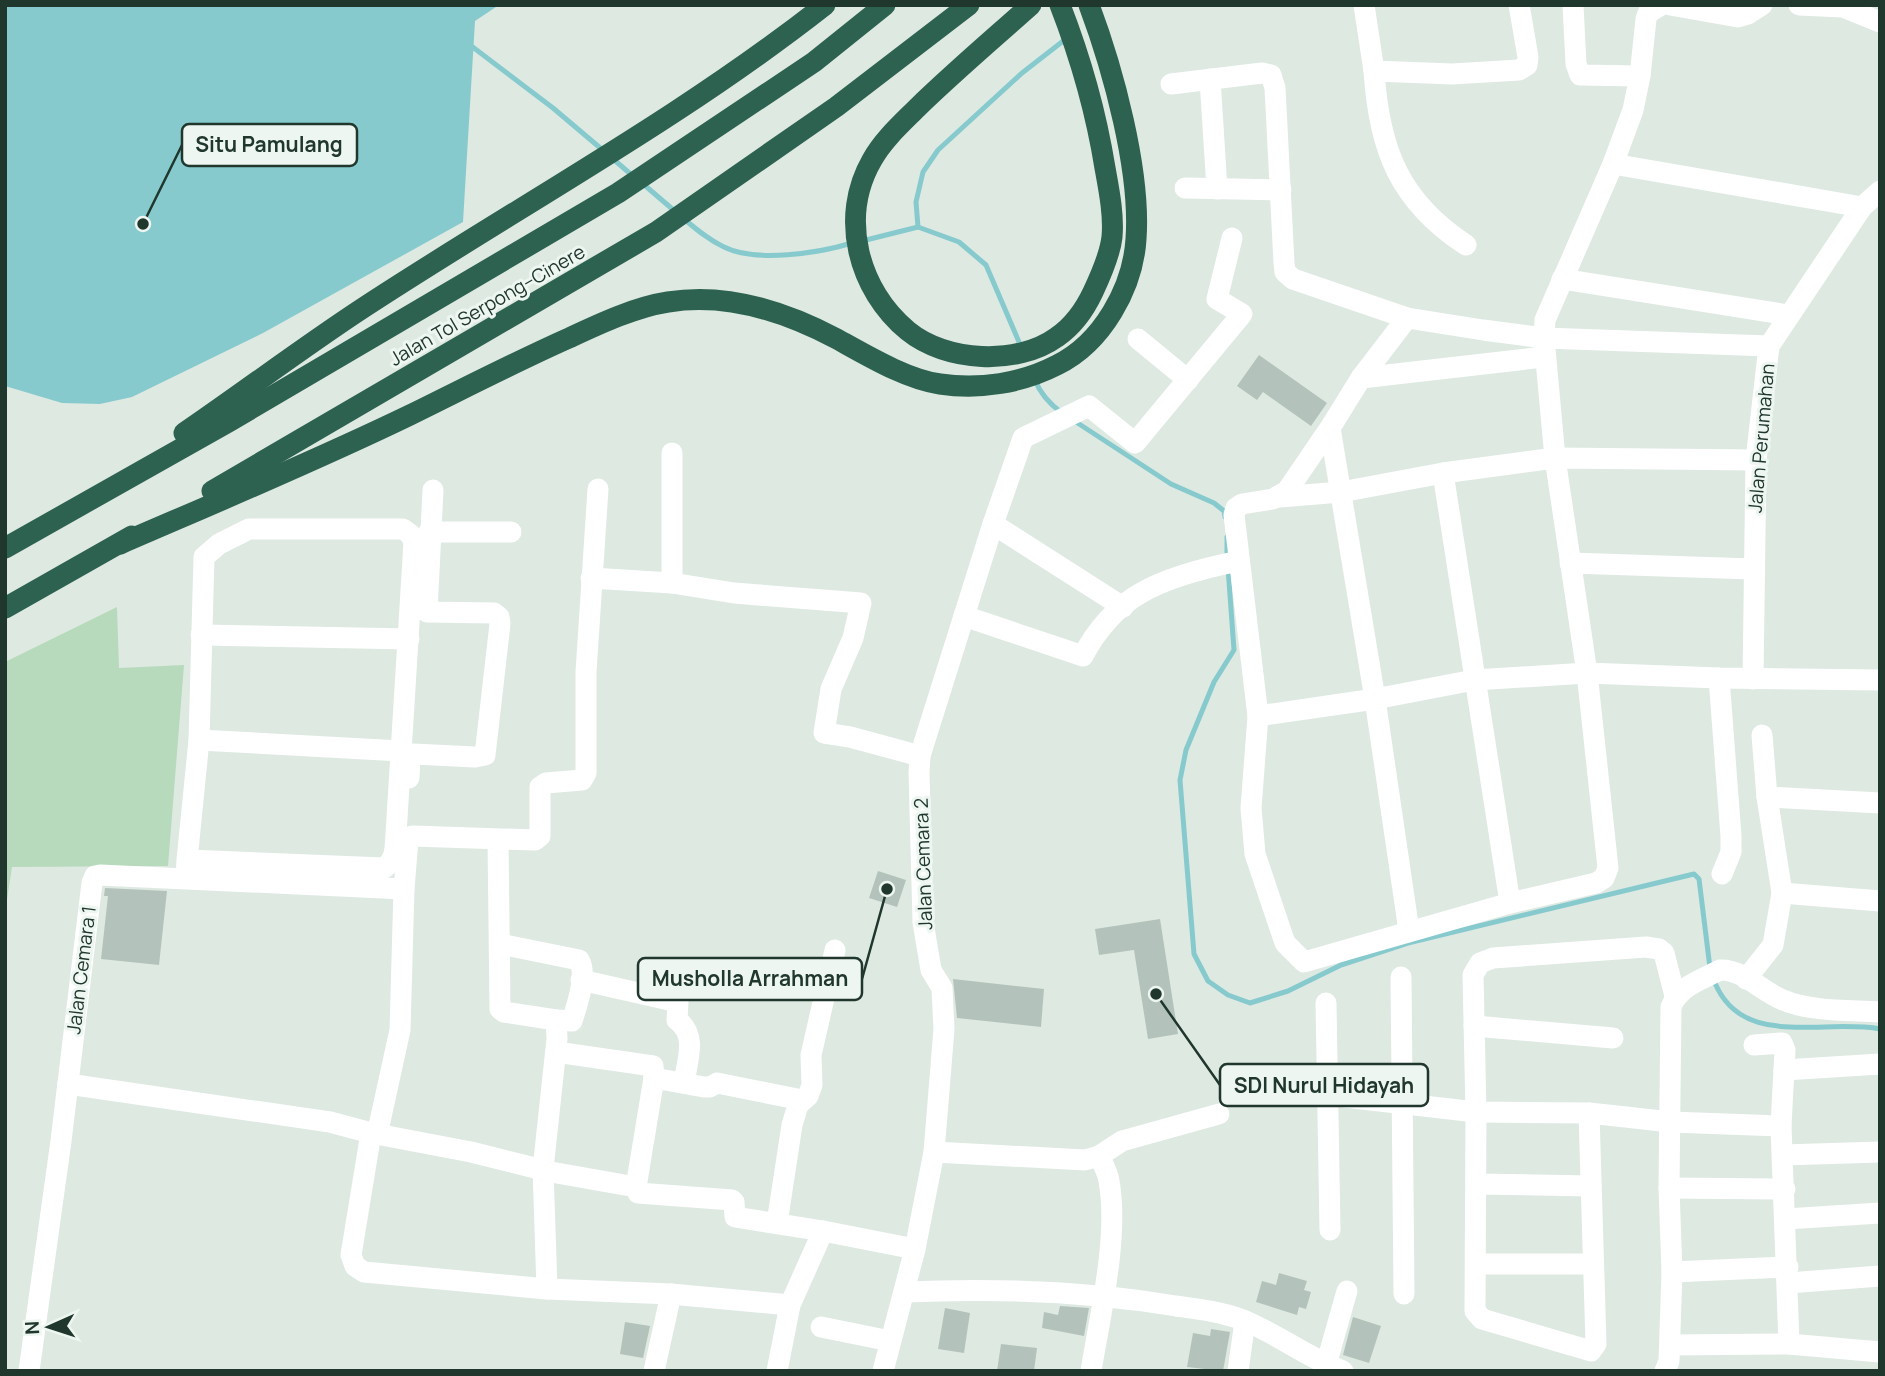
<svg xmlns="http://www.w3.org/2000/svg" width="1885" height="1376" font-family="Manrope,sans-serif">
<rect width="100%" height="100%" fill="#dee9e2"/>
<!-- green -->
<path fill="#b7dabc" d="M 117,607 L 119,668 L 184,665 L 168,866 L 12,867 L 5,913 L 5,662 Z"/>
<!-- water -->
<path fill="#87cacd" d="M 5,5 L 499,5 L 475,21 L 463,222 L 263,333 L 132,397 L 100,404 L 62,403 L 5,386 Z"/>
<g fill="none" stroke-linecap="round" stroke-linejoin="round">
<!-- stream -->
<g stroke="#87cacd" stroke-width="5">
<path d="M 470,45 L 553,108 L 605,152"/>
<path d="M 612,158 L 634,177"/>
<path d="M 642,183 L 677,213"/>
<path d="M 684,219 C 697,230 709,240 724,247 C 756,263 819,253 852,243"/>
<path d="M 918,227 L 916,202 L 923,172 L 938,150 L 1022,73 L 1067,38"/>
<path d="M 862,241 L 918,227 L 959,242 L 986,265 L 1022,349"/>
<path d="M 1035,380 C 1040,393 1051,405 1062,413"/>
<path d="M 1073,420 L 1171,484 L 1214,503 L 1224,511 L 1225,517"/>
<path d="M 1227,537 L 1227,559"/>
<path d="M 1228,568 L 1234,650 L 1214,682 L 1186,750 L 1180,780 L 1194,954 L 1208,981 L 1228,995 L 1250,1003 L 1288,991 L 1341,965 L 1408,943 L 1694,874 L 1699,879 L 1710,968"/>
<path d="M 1713,978 C 1739,1051 1822,1018 1880,1029"/>
</g>
</g>
<!-- building -->
<g fill="#b3c3bb">
<path d="M 1259,355 L 1327,403 L 1311,426 L 1263,392 L 1257,400 L 1237,386 Z"/>
<path d="M 878,871 L 906,880 L 897,907 L 869,898 Z"/>
<path d="M 105,888 L 167,891 L 159,965 L 101,959 L 108,896 L 104,896 Z"/>
<path d="M 1160,919 L 1178,1034 L 1148,1039 L 1134,950 L 1099,955 L 1095,929 Z"/>
<path d="M 953,979 L 1044,989 L 1041,1027 L 957,1018 Z"/>
<path d="M 1279,1273 L 1307,1281 L 1304,1290 L 1311,1292 L 1306,1309 L 1299,1307 L 1297,1315 L 1256,1302 L 1262,1281 L 1276,1285 Z"/>
<path d="M 1060,1306 L 1089,1308 L 1084,1336 L 1042,1328 L 1044,1312 L 1058,1315 Z"/>
<path d="M 945,1308 L 970,1313 L 964,1353 L 938,1349 Z"/>
<path d="M 1353,1317 L 1381,1326 L 1369,1363 L 1343,1355 Z"/>
<path d="M 625,1322 L 650,1326 L 643,1358 L 620,1354 Z"/>
<path d="M 1211,1329 L 1230,1332 L 1223,1371 L 1187,1367 L 1193,1333 L 1210,1336 Z"/>
<path d="M 1001,1344 L 1037,1348 L 1034,1371 L 997,1371 Z"/>
</g>
<g fill="none" stroke-linecap="round" stroke-linejoin="round">
<!-- minor -->
<g stroke="#fff" stroke-width="21">
<path d="M 1364,5 L 1374,71 L 1452,74 L 1519,70 L 1527,65 L 1528,57 L 1519,5"/>
<path d="M 1573,5 L 1576,64 L 1580,75 L 1640,76"/>
<path d="M 1670,5 L 1738,17 L 1748,14 L 1762,5"/>
<path d="M 1799,5 L 1843,7 L 1880,22"/>
<path d="M 1374,71 C 1379,149 1399,201 1466,245"/>
<path d="M 1210,79 L 1217,189"/>
<path d="M 1171,84 L 1262,73 L 1271,75 L 1275,88 L 1284,263 L 1285,272 L 1293,279 L 1407,318 L 1483,330 L 1544,338 L 1769,346"/>
<path d="M 1613,164 L 1862,207"/>
<path d="M 1185,188 L 1281,190"/>
<path d="M 1562,279 L 1788,315"/>
<path d="M 1407,318 L 1361,378 L 1330,428 L 1287,491 L 1273,499 L 1242,504 L 1236,508 L 1234,515 L 1258,716 L 1251,808 L 1255,854 L 1285,943 L 1304,962 L 1510,903 L 1596,883 L 1604,878 L 1608,868 L 1587,673 L 1555,458 L 1544,338 L 1545,320 L 1613,164 L 1633,110 L 1640,76 L 1646,19 L 1648,13 L 1661,5"/>
<path d="M 1138,339 L 1188,380"/>
<path d="M 1361,378 L 1544,357"/>
<path d="M 1330,428 L 1375,699 L 1409,931"/>
<path d="M 672,453 L 672,583"/>
<path d="M 1443,473 L 1510,903"/>
<path d="M 1280,497 L 1341,492 L 1443,473 L 1555,458 L 1756,460"/>
<path d="M 993,524 L 1123,607"/>
<path d="M 429,532 L 511,532"/>
<path d="M 1570,563 L 1753,569"/>
<path d="M 591,578 L 672,583 L 734,593 L 861,603 L 853,638 L 831,689 L 824,733 L 850,737 L 920,756"/>
<path d="M 964,616 L 1083,656 C 1095,632 1117,606 1141,593 C 1168,577 1209,567 1239,561"/>
<path d="M 201,635 L 409,639"/>
<path d="M 1719,678 L 1731,836 L 1731,852 L 1722,874"/>
<path d="M 1753,679 L 1756,460 L 1769,346 L 1862,207 L 1880,191"/>
<path d="M 1258,716 L 1375,699 L 1474,680 L 1587,673 L 1719,678 L 1880,680"/>
<path d="M 199,740 L 401,751"/>
<path d="M 409,778 L 410,757 L 413,754 L 475,757 L 485,755 L 500,624 L 499,617 L 494,613 L 427,612 L 433,490"/>
<path d="M 1767,797 L 1880,803"/>
<path d="M 498,840 L 500,1009 L 504,1012 L 556,1020 L 557,1039 L 543,1169 L 547,1289"/>
<path d="M 186,877 L 187,860 L 199,740 L 204,557 L 219,544 L 249,529 L 403,529 L 410,534 L 414,542 L 396,834 C 395,848 396,860 384,868 L 187,860"/>
<path d="M 1782,893 L 1880,901"/>
<path d="M 500,944 L 579,960 C 588,975 577,1005 572,1021 L 556,1020"/>
<path d="M 1401,977 L 1404,1294"/>
<path d="M 1746,979 L 1773,945 L 1782,893 L 1767,797 L 1762,735"/>
<path d="M 581,980 L 678,1002 L 677,1020 C 698,1035 687,1061 684,1083"/>
<path d="M 1326,1003 L 1330,1230"/>
<path d="M 1474,1026 L 1613,1038"/>
<path d="M 1754,1045 L 1782,1043 L 1785,1050 L 1781,1126 L 1789,1344"/>
<path d="M 556,1052 L 653,1066 L 654,1078 L 704,1087 L 710,1087 L 717,1083 L 802,1100"/>
<path d="M 1784,1070 L 1880,1064"/>
<path d="M 68,1084 L 330,1122 L 371,1133 L 471,1152 L 551,1172 L 636,1187 L 638,1193 L 732,1200 L 734,1202 L 735,1217 L 823,1231 L 915,1249"/>
<path d="M 1327,1095 L 1476,1112 L 1589,1113 L 1671,1122 L 1781,1126"/>
<path d="M 1589,1113 L 1596,1344 L 1591,1351 L 1482,1319 L 1475,1311 L 1476,1112 L 1473,975 L 1480,963 L 1493,958 L 1646,947 L 1659,949 L 1664,953 L 1675,996"/>
<path d="M 371,1133 L 351,1255 L 355,1266 L 364,1272 L 547,1289 L 671,1294 L 790,1305"/>
<path d="M 377,1135 L 400,1030 L 404,889 L 408,840 L 412,836 L 535,840 L 540,836 L 540,787 L 546,783 L 582,780 L 586,773 L 586,672 L 598,489"/>
<path d="M 934,1152 L 1085,1160 L 1099,1156 C 1103,1164 1108,1173 1109,1181 C 1119,1237 1100,1315 1091,1371"/>
<path d="M 1783,1155 L 1880,1152"/>
<path d="M 1099,1156 L 1122,1141 L 1219,1114"/>
<path d="M 1476,1184 L 1591,1186"/>
<path d="M 636,1187 L 654,1078"/>
<path d="M 1669,1188 L 1785,1189"/>
<path d="M 1786,1219 L 1880,1213"/>
<path d="M 777,1223 L 792,1125 L 798,1105 L 808,1096 L 812,1085 L 811,1055 L 835,950"/>
<path d="M 1476,1264 L 1592,1264"/>
<path d="M 1672,1272 L 1788,1267"/>
<path d="M 1788,1283 L 1880,1276"/>
<path d="M 904,1292 C 994,1288 1087,1291 1176,1306 C 1198,1309 1222,1312 1243,1320 C 1278,1334 1308,1358 1343,1371"/>
<path d="M 821,1327 L 890,1341"/>
<path d="M 1670,1345 L 1789,1344 L 1880,1352"/>
<path d="M 1326,1365 L 1347,1291"/>
<path d="M 29,1371 L 61,1141 L 92,883 L 95,876 L 100,875 L 404,889"/>
<path d="M 654,1371 L 671,1294"/>
<path d="M 777,1371 L 790,1305 L 823,1231"/>
<path d="M 883,1371 L 915,1249 L 934,1152 L 944,1029 L 942,988 L 931,970 L 923,922 L 919,773 L 920,756 L 924,743 L 993,524 L 1023,438 L 1089,406 L 1135,443 L 1242,314 L 1217,299 L 1232,238"/>
<path d="M 1238,1371 L 1245,1321"/>
<path d="M 1665,1371 L 1669,1361 L 1672,1272 L 1669,1188 L 1671,1007 C 1679,986 1701,980 1720,970 C 1743,969 1762,992 1783,1000 C 1812,1012 1849,1010 1880,1012"/>
</g>
<!-- motorway -->
<g stroke="#2d6251" stroke-width="21">
<path d="M 1031,5 C 993,39 954,72 917,108 C 901,124 883,140 872,160 C 839,217 858,290 908,331 C 946,362 1017,366 1057,337 C 1073,326 1085,309 1093,292 C 1101,275 1110,255 1112,237 C 1114,215 1109,190 1105,168 C 1096,112 1081,59 1060,5"/>
<path d="M 184,433 C 244,392 302,348 363,308 C 517,207 680,119 825,5"/>
<path d="M 212,491 L 656,232 L 836,107 L 969,5"/>
<path d="M 120,544 C 217,502 315,461 410,415 C 463,389 515,362 569,338 C 599,324 635,307 668,302 C 727,292 786,312 837,339 C 868,356 906,379 940,384 C 980,390 1022,383 1057,365 C 1102,343 1133,288 1136,239 C 1141,171 1113,69 1089,5"/>
<path d="M 5,548 L 230,421 L 618,193 L 814,62 L 885,5"/>
<path d="M 5,608 L 132,536"/>
</g>
</g>
<g text-anchor="middle" stroke-width="6" stroke-linejoin="round" paint-order="stroke">
<!-- street labels -->
<g font-size="19" fill="#20372e" stroke="#eef6f1">
<text transform="translate(487 305) rotate(-30)" y="7">Jalan Tol Serpong–Cinere</text>
<text transform="translate(1761 438) rotate(-85)" y="7">Jalan Perumahan</text>
<text transform="translate(923 864) rotate(-92)" y="7">Jalan Cemara 2</text>
<text transform="translate(81 970) rotate(-83)" y="7">Jalan Cemara 1</text>
</g>
</g>
<!-- callouts -->
<path fill="none" stroke="#20372e" stroke-width="2.5" d="M143 224L182 145M887 889L862 979M1156 994L1220 1085"/>
<g fill="#20372e" stroke="#eef6f1" stroke-width="2.5">
<circle cx="143" cy="224" r="7"/>
<circle cx="887" cy="889" r="7"/>
<circle cx="1156" cy="994" r="7"/>
</g>
<g fill="#eef6f1" stroke="#20372e" stroke-width="2.5">
<rect x="182" y="124" width="175" height="42" rx="7"/>
<rect x="638" y="958" width="224" height="42" rx="7"/>
<rect x="1220" y="1064" width="208" height="42" rx="7"/>
</g>
<g font-size="21" text-anchor="middle" font-weight="bold" fill="#20372e">
<text x="269" y="152">Situ Pamulang</text>
<text x="750" y="986">Musholla Arrahman</text>
<text x="1324" y="1093">SDI Nurul Hidayah</text>
</g>
<!-- border -->
<rect width="1885" height="1376" fill="none" stroke="#20372e" stroke-width="14"/>
<!-- north arrow -->
<g transform="translate(49 1327) rotate(267)" stroke="#eef6f1" stroke-width="5" paint-order="stroke">
<path d="M0-5L12 26L0 18L-12 26Z" fill="#20372e"/>
<text y="-10" font-size="19" font-weight="bold" text-anchor="middle" fill="#20372e">N</text>
</g>
</svg>
